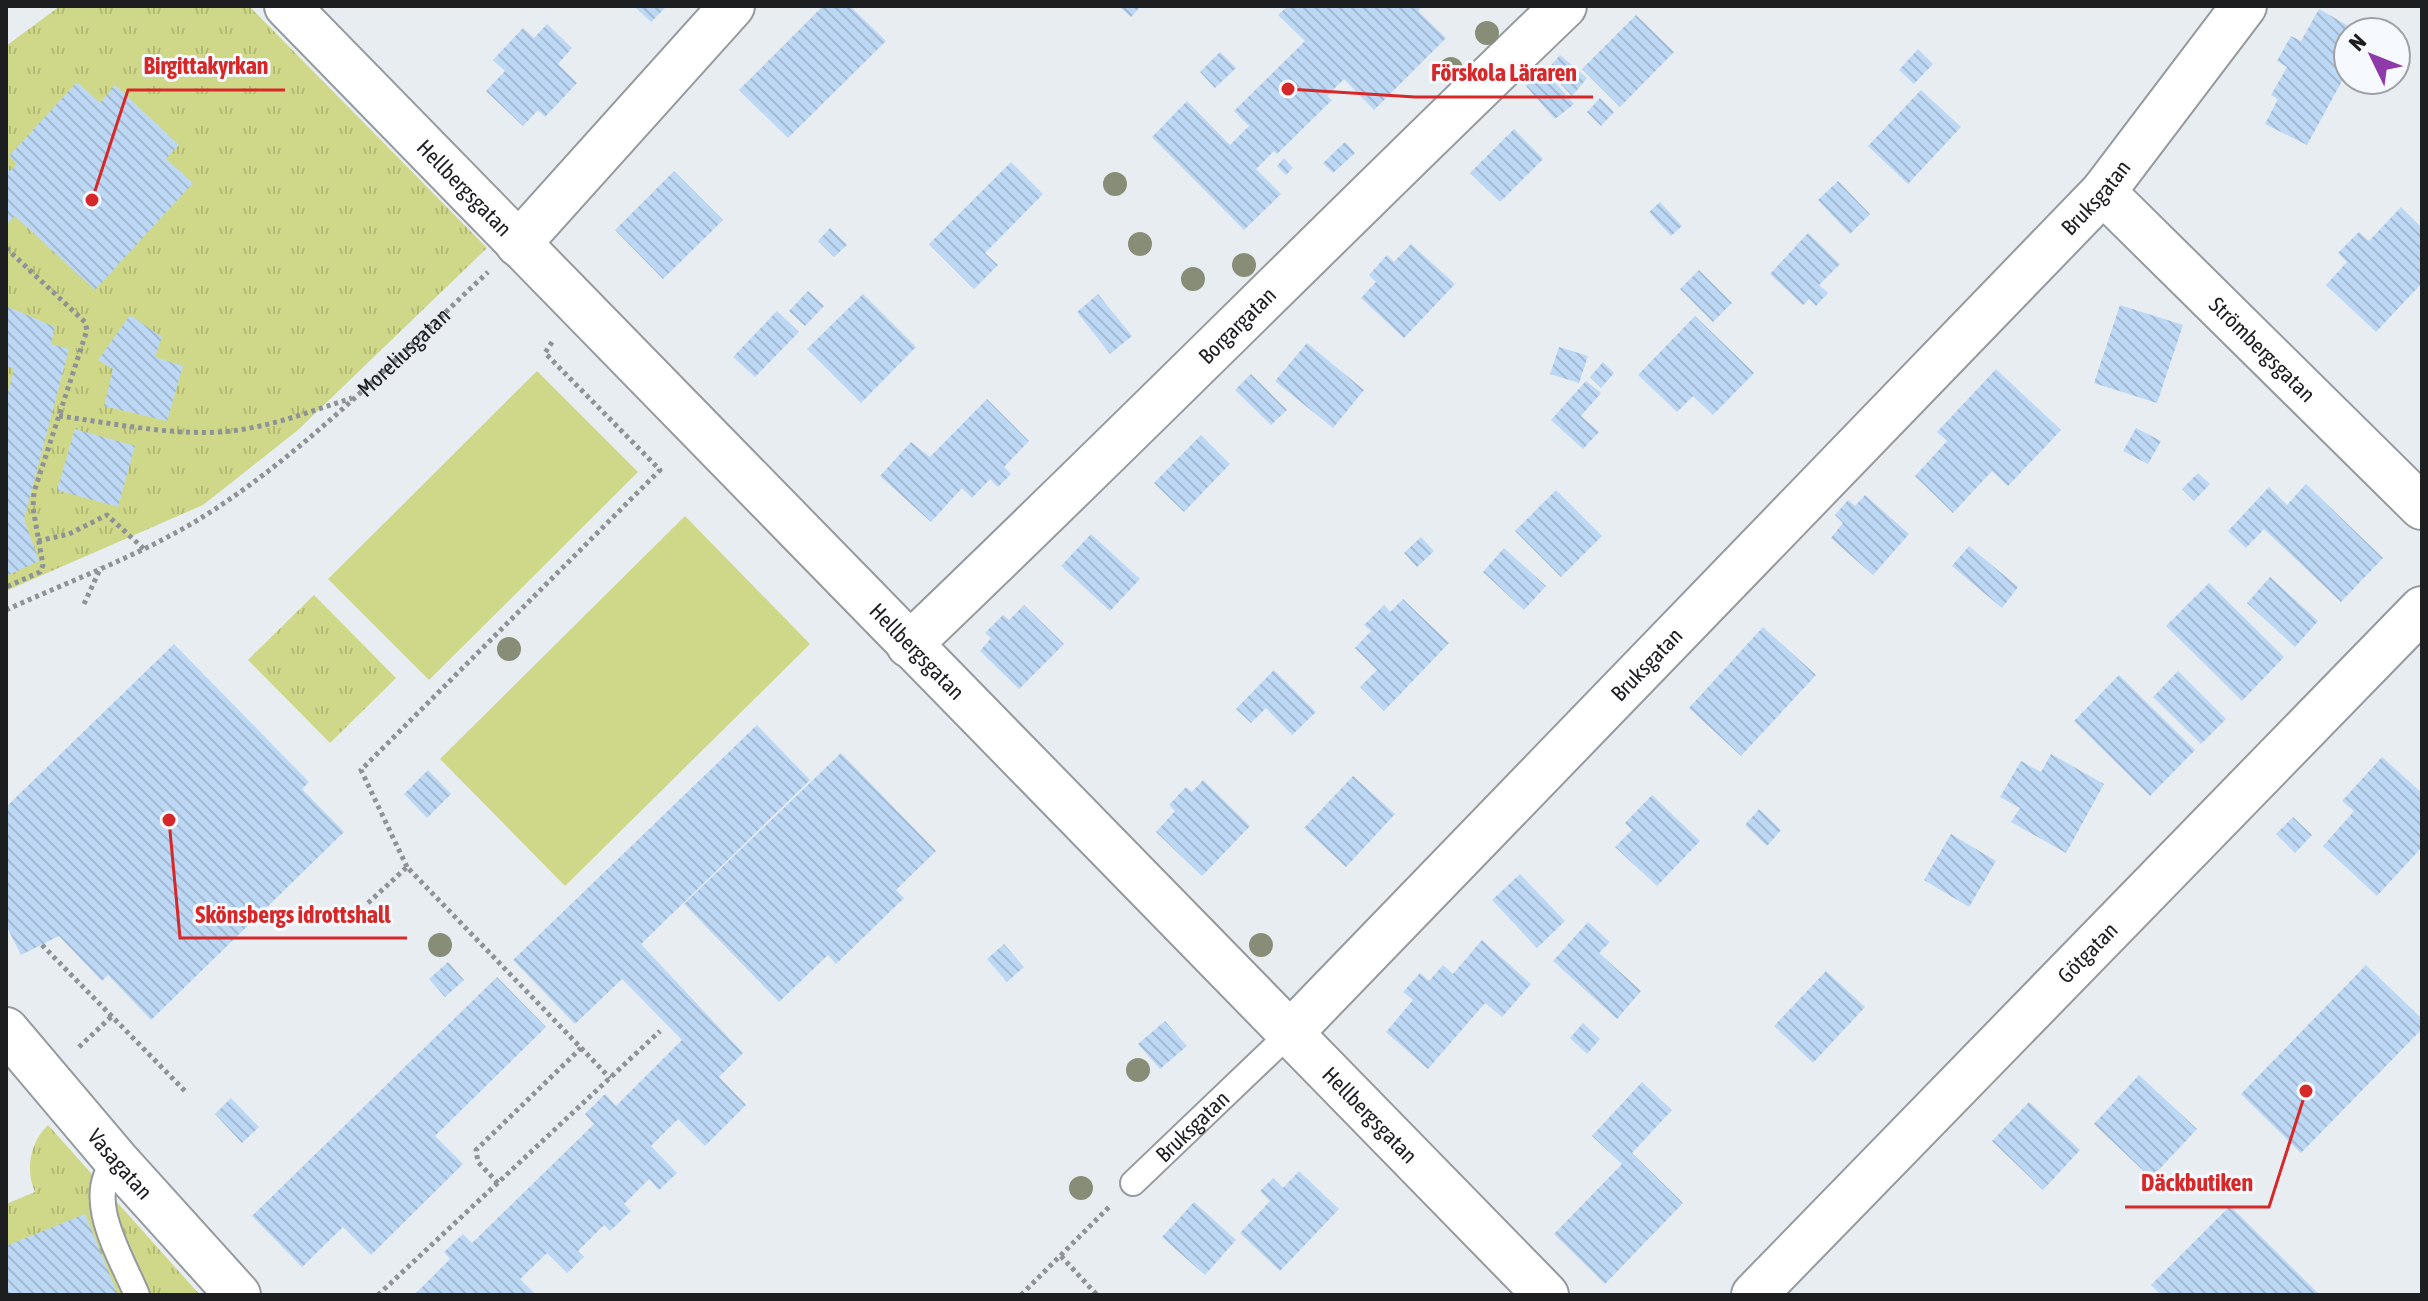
<svg xmlns="http://www.w3.org/2000/svg" width="2428" height="1301" font-family="'Asap Condensed',sans-serif">
<defs>
<pattern id="park-tufts" width="24" height="20" patternUnits="userSpaceOnUse" patternTransform="scale(2)"><rect width="24" height="20" fill="#cfd888"/><path d="M3 7l-1-3M5 7V3M7 7l1-3M15 17l-1-3M17 17v-4M19 17l1-3" fill="none" stroke="#b1b975"/></pattern>
<pattern id="building-back-hatch" width="6" height="6" patternUnits="userSpaceOnUse" patternTransform="scale(2)"><rect width="6" height="6" fill="#bdd8f4"/><path d="M-1 5l2 2M0 0l6 6M5-1l2 2" fill="none" stroke="#a2b9d1"/></pattern>
</defs>
<rect width="100%" height="100%" fill="#e8edf2"/>
<!-- grass -->
<g fill="#cfd888">
<path d="M 537,371 L 638,472 L 429,680 L 328,579 Z"/>
<path d="M 685,516 L 810,644 L 565,886 L 440,759 Z"/>
</g>
<!-- park -->
<g fill="url(#park-tufts)">
<path d="M 60,6 L 249,6 L 487,248 L 298,430 L 203,505 L 6,591 L 6,46 Z"/>
<path d="M 314,595 L 396,678 L 330,743 L 248,660 Z"/>
<path d="M 48,1125 L 200,1295 L 6,1295 L 6,1204 L 35,1192 C 25,1170 30,1142 48,1125 Z"/>
</g>
<!-- building -->
<g fill="url(#building-back-hatch)">
<path d="M 634,6 L 667,6 L 651,22 Z"/>
<path d="M 823,6 L 850,6 L 886,41 L 788,138 L 739,90 Z"/>
<path d="M 1119,6 L 1141,6 L 1131,17 Z"/>
<path d="M 1288,6 L 1423,6 L 1418,11 L 1446,38 L 1374,110 L 1344,79 L 1327,96 L 1332,100 L 1277,154 L 1274,151 L 1256,169 L 1281,194 L 1244,230 L 1152,137 L 1187,101 L 1230,145 L 1249,126 L 1234,111 L 1305,41 L 1278,15 Z"/>
<path d="M 2319,9 L 2359,32 L 2348,32 L 2348,70 L 2307,145 L 2265,124 L 2278,99 L 2271,95 L 2287,67 L 2277,61 L 2291,36 L 2301,41 Z"/>
<path d="M 1636,15 L 1674,52 L 1620,107 L 1582,69 Z"/>
<path d="M 547,24 L 572,48 L 558,64 L 577,83 L 545,117 L 538,110 L 523,126 L 486,91 L 505,71 L 493,60 L 523,28 L 534,38 Z"/>
<path d="M 1918,49 L 1933,64 L 1914,84 L 1899,70 Z"/>
<path d="M 1220,52 L 1236,68 L 1215,88 L 1200,72 Z"/>
<path d="M 1560,55 L 1587,78 L 1572,96 L 1547,70 Z"/>
<path d="M 1544,70 L 1574,104 L 1555,119 L 1526,86 Z"/>
<path d="M 77,82 L 100,103 L 115,85 L 179,145 L 166,159 L 193,183 L 95,290 L 15,216 L 6,225 L 6,167 L 10,171 L 17,164 L 9,156 Z"/>
<path d="M 1921,90 L 1961,127 L 1908,184 L 1868,146 Z"/>
<path d="M 1600,98 L 1614,112 L 1601,126 L 1587,112 Z"/>
<path d="M 1514,129 L 1543,159 L 1500,202 L 1470,173 Z"/>
<path d="M 1345,142 L 1355,153 L 1333,173 L 1323,163 Z"/>
<path d="M 1284,158 L 1293,168 L 1286,175 L 1277,166 Z"/>
<path d="M 1011,162 L 1043,194 L 985,253 L 998,265 L 974,289 L 929,244 Z"/>
<path d="M 674,171 L 723,220 L 663,279 L 615,230 Z"/>
<path d="M 1838,181 L 1870,214 L 1850,234 L 1818,200 Z"/>
<path d="M 1660,202 L 1682,226 L 1671,236 L 1649,212 Z"/>
<path d="M 2401,207 L 2422,228 L 2422,283 L 2376,332 L 2326,285 L 2347,262 L 2338,253 L 2359,232 L 2369,241 Z"/>
<path d="M 830,228 L 847,245 L 834,257 L 818,241 Z"/>
<path d="M 1808,233 L 1840,264 L 1819,285 L 1828,293 L 1816,306 L 1809,299 L 1803,305 L 1770,274 Z"/>
<path d="M 1411,244 L 1455,284 L 1404,338 L 1361,298 L 1376,282 L 1369,275 L 1387,255 L 1394,262 Z"/>
<path d="M 1699,270 L 1732,303 L 1713,322 L 1680,289 Z"/>
<path d="M 808,291 L 824,306 L 805,326 L 789,311 Z"/>
<path d="M 863,294 L 916,347 L 861,403 L 807,349 Z"/>
<path d="M 1098,294 L 1132,336 L 1110,354 L 1077,312 Z"/>
<path d="M 2120,305 L 2183,325 L 2157,403 L 2094,383 Z"/>
<path d="M 6,306 L 55,327 L 51,344 L 69,349 L 24,519 L 39,561 L 6,576 L 6,400 L 14,369 L 6,366 Z"/>
<path d="M 777,311 L 799,332 L 755,377 L 733,357 Z"/>
<path d="M 130,315 L 162,337 L 155,357 L 183,366 L 167,421 L 104,406 L 113,369 L 98,360 Z"/>
<path d="M 1695,316 L 1754,373 L 1713,415 L 1693,396 L 1677,412 L 1638,375 Z"/>
<path d="M 1307,343 L 1364,390 L 1333,428 L 1275,381 Z"/>
<path d="M 1559,347 L 1588,356 L 1579,383 L 1550,374 Z"/>
<path d="M 1603,362 L 1614,373 L 1601,388 L 1590,377 Z"/>
<path d="M 1996,369 L 2061,430 L 2008,486 L 1992,471 L 1953,513 L 1915,476 L 1947,441 L 1937,432 Z"/>
<path d="M 1251,374 L 1287,410 L 1271,425 L 1235,390 Z"/>
<path d="M 1586,381 L 1601,393 L 1581,416 L 1599,432 L 1583,449 L 1551,420 Z"/>
<path d="M 987,399 L 1029,441 L 1004,467 L 1011,474 L 998,487 L 990,479 L 972,498 L 962,488 L 931,522 L 880,476 L 911,442 L 930,457 Z"/>
<path d="M 2136,428 L 2161,441 L 2148,464 L 2123,451 Z"/>
<path d="M 75,429 L 135,446 L 118,507 L 57,490 Z"/>
<path d="M 1201,435 L 1230,464 L 1184,512 L 1154,483 Z"/>
<path d="M 2198,473 L 2210,484 L 2194,501 L 2182,489 Z"/>
<path d="M 2306,484 L 2383,558 L 2341,602 L 2264,529 L 2246,548 L 2228,531 L 2269,487 L 2287,505 Z"/>
<path d="M 1556,490 L 1602,536 L 1561,577 L 1515,531 Z"/>
<path d="M 1865,495 L 1909,534 L 1873,575 L 1831,538 L 1843,523 L 1835,515 L 1848,500 L 1855,506 Z"/>
<path d="M 1091,534 L 1140,579 L 1110,611 L 1061,566 Z"/>
<path d="M 1421,537 L 1434,551 L 1417,567 L 1404,553 Z"/>
<path d="M 1969,546 L 2018,587 L 2002,608 L 1952,566 Z"/>
<path d="M 1504,548 L 1546,586 L 1524,610 L 1483,572 Z"/>
<path d="M 2270,577 L 2318,621 L 2295,647 L 2247,603 Z"/>
<path d="M 2209,583 L 2284,657 L 2242,701 L 2166,626 Z"/>
<path d="M 1403,599 L 1449,643 L 1384,711 L 1360,687 L 1377,670 L 1355,648 L 1371,631 L 1364,625 L 1384,605 L 1390,612 Z"/>
<path d="M 1024,605 L 1064,644 L 1019,689 L 980,651 L 991,638 L 985,633 L 1003,615 L 1009,620 Z"/>
<path d="M 1763,627 L 1816,675 L 1741,756 L 1689,708 Z"/>
<path d="M 174,644 L 309,782 L 302,789 L 344,832 L 151,1020 L 108,975 L 102,981 L 59,936 L 21,955 L 6,925 L 6,807 Z"/>
<path d="M 1274,670 L 1316,712 L 1292,735 L 1266,708 L 1251,723 L 1236,709 Z"/>
<path d="M 2178,671 L 2226,719 L 2201,744 L 2153,697 Z"/>
<path d="M 2119,675 L 2195,750 L 2150,796 L 2074,721 Z"/>
<path d="M 757,725 L 810,780 L 641,944 L 743,1053 L 719,1077 L 746,1105 L 705,1146 L 678,1119 L 651,1146 L 677,1173 L 659,1190 L 649,1179 L 624,1204 L 631,1211 L 610,1231 L 604,1225 L 578,1251 L 584,1257 L 567,1273 L 547,1253 L 520,1279 L 536,1295 L 414,1295 L 450,1259 L 444,1252 L 463,1234 L 472,1243 L 594,1124 L 585,1114 L 605,1094 L 616,1106 L 682,1040 L 622,979 L 575,1024 L 513,960 Z"/>
<path d="M 841,753 L 936,851 L 896,890 L 904,898 L 836,964 L 828,955 L 779,1002 L 684,904 Z"/>
<path d="M 2051,754 L 2104,784 L 2066,853 L 2011,822 L 2020,808 L 2000,797 L 2021,761 L 2041,772 Z"/>
<path d="M 2382,757 L 2422,793 L 2422,847 L 2377,896 L 2323,846 L 2354,811 L 2342,801 Z"/>
<path d="M 428,770 L 451,794 L 427,818 L 404,794 Z"/>
<path d="M 1353,776 L 1395,814 L 1346,867 L 1304,828 Z"/>
<path d="M 1203,780 L 1250,826 L 1202,876 L 1156,832 L 1175,811 L 1169,805 L 1186,787 L 1192,792 Z"/>
<path d="M 1652,795 L 1700,841 L 1657,886 L 1615,847 L 1632,830 L 1625,823 Z"/>
<path d="M 1759,809 L 1781,830 L 1767,846 L 1745,825 Z"/>
<path d="M 2293,817 L 2312,835 L 2295,853 L 2276,834 Z"/>
<path d="M 1951,834 L 1996,861 L 1969,907 L 1924,880 Z"/>
<path d="M 1520,874 L 1565,921 L 1537,948 L 1492,900 Z"/>
<path d="M 1588,922 L 1610,942 L 1599,953 L 1641,991 L 1617,1019 L 1553,961 Z"/>
<path d="M 1482,940 L 1531,984 L 1502,1017 L 1485,1003 L 1428,1069 L 1386,1032 L 1413,1000 L 1403,992 L 1420,973 L 1429,981 L 1443,965 L 1453,974 Z"/>
<path d="M 1004,944 L 1024,967 L 1007,982 L 987,959 Z"/>
<path d="M 448,962 L 464,980 L 445,997 L 429,979 Z"/>
<path d="M 2366,965 L 2422,1019 L 2422,1029 L 2301,1153 L 2241,1094 Z"/>
<path d="M 1826,971 L 1865,1007 L 1813,1063 L 1774,1026 Z"/>
<path d="M 497,977 L 546,1027 L 435,1136 L 463,1164 L 371,1255 L 343,1227 L 302,1267 L 252,1216 Z"/>
<path d="M 1165,1021 L 1187,1046 L 1160,1069 L 1138,1044 Z"/>
<path d="M 1583,1023 L 1600,1039 L 1587,1054 L 1570,1038 Z"/>
<path d="M 2139,1075 L 2197,1129 L 2151,1178 L 2094,1124 Z"/>
<path d="M 1642,1082 L 1672,1110 L 1632,1153 L 1683,1203 L 1605,1284 L 1554,1234 L 1622,1164 L 1592,1136 Z"/>
<path d="M 231,1098 L 259,1127 L 242,1143 L 215,1114 Z"/>
<path d="M 2029,1102 L 2080,1150 L 2043,1190 L 1992,1141 Z"/>
<path d="M 1299,1171 L 1339,1209 L 1280,1271 L 1240,1233 L 1270,1201 L 1260,1191 L 1273,1178 L 1283,1188 Z"/>
<path d="M 1194,1202 L 1236,1240 L 1205,1275 L 1162,1237 Z"/>
<path d="M 2230,1206 L 2320,1295 L 2161,1295 L 2151,1285 Z"/>
<path d="M 85,1214 L 118,1295 L 6,1295 L 6,1246 Z"/>
</g>
<g fill="none" stroke-linecap="round" stroke-linejoin="round">
<defs>
<g id="lane">
<path d="M 116,1160 C 82,1197 121,1256 137,1295"/>
<path id="s2" d="M 1133,1183 L 1292,1031"/>
</g>
<g id="street">
<path id="s3" d="M 287,6 L 1546,1295"/>
<path id="s4" d="M 2103,192 L 2422,507"/>
<path d="M 518,244 L 732,6"/>
<path id="s5" d="M 909,645 C 1130,434 1344,217 1564,6"/>
<path id="s6" d="M 6,1030 L 116,1160 L 238,1295"/>
<path id="s7" d="M 1292,1031 L 2103,192 L 2244,6"/>
<path id="s8" d="M 1754,1295 L 2422,609"/>
</g>
</defs>
<!-- lane casing -->
<use href="#lane" stroke="#959a9f" stroke-width="28"/>
<!-- street casing -->
<use href="#street" stroke="#959a9f" stroke-width="48"/>
<!-- path -->
<g stroke="#8f9397" stroke-width="5" stroke-dasharray="4 4" stroke-linecap="butt">
<path d="M 6,248 L 85,322 L 87,330 L 34,492 L 33,508 L 43,565 L 40,572 L 6,587"/>
<path d="M 59,416 C 112,423 166,435 220,432 C 265,429 309,412 352,398"/>
<path d="M 38,541 L 69,534 L 107,515 L 144,549"/>
<path d="M 84,604 L 101,567"/>
<path id="s1" d="M 6,610 C 70,581 138,556 198,520 C 306,453 396,358 488,272"/>
<path d="M 407,867 L 361,770 L 660,470 L 545,353 L 554,339"/>
<path d="M 368,903 L 407,867 L 610,1078"/>
<path d="M 42,945 L 185,1091"/>
<path d="M 79,1047 L 112,1016"/>
<path d="M 498,1183 L 478,1162 L 476,1150 L 581,1048"/>
<path d="M 1061,1256 L 1097,1295"/>
<path d="M 378,1295 L 660,1031"/>
<path d="M 1021,1295 L 1110,1206"/>
</g>
<!-- lane -->
<use href="#lane" stroke="#fff" stroke-width="24"/>
<!-- street -->
<use href="#street" stroke="#fff" stroke-width="44"/>
</g>
<!-- trees -->
<g fill="#888d78">
<circle cx="1487" cy="33" r="12"/>
<circle cx="1451" cy="69" r="12"/>
<circle cx="1115" cy="184" r="12"/>
<circle cx="1140" cy="244" r="12"/>
<circle cx="1244" cy="265" r="12"/>
<circle cx="1193" cy="279" r="12"/>
<circle cx="509" cy="649" r="12"/>
<circle cx="440" cy="945" r="12"/>
<circle cx="1261" cy="945" r="12"/>
<circle cx="1138" cy="1070" r="12"/>
<circle cx="1081" cy="1188" r="12"/>
</g>
<g text-anchor="middle" stroke-width="6" stroke-linejoin="round" paint-order="stroke">
<!-- street labels -->
<g font-size="22" fill="#1c1e20" stroke="#f6fafe">
<text dy="8" stroke="none"><textPath href="#s3" startOffset="254">Hellbergsgatan</textPath></text>
<text dy="8" stroke="none"><textPath href="#s7" startOffset="1158">Bruksgatan</textPath></text>
<text dy="8" stroke="none"><textPath href="#s5" startOffset="458">Borgargatan</textPath></text>
<text dy="8" stroke="none"><textPath href="#s4" startOffset="224">Strömbergsgatan</textPath></text>
<text dy="8" stroke="none"><textPath href="#s1" startOffset="478">Moreliusgatan</textPath></text>
<text dy="8" stroke="none"><textPath href="#s3" startOffset="902">Hellbergsgatan</textPath></text>
<text dy="8" stroke="none"><textPath href="#s7" startOffset="510">Bruksgatan</textPath></text>
<text dy="8" stroke="none"><textPath href="#s8" startOffset="478">Götgatan</textPath></text>
<text dy="8" stroke="none"><textPath href="#s3" startOffset="1550">Hellbergsgatan</textPath></text>
<text dy="8" stroke="none"><textPath href="#s2" startOffset="82">Bruksgatan</textPath></text>
<text dy="8" stroke="none"><textPath href="#s6" startOffset="176">Vasagatan</textPath></text>
</g>
</g>
<!-- callouts -->
<path fill="none" stroke="#d62828" stroke-width="3" d="M92 200L128 90H285M1288 89L1415 97H1593M169 820L180 938H407M2306 1091L2269 1207H2125"/>
<g fill="#d62828" stroke="#f6fafe" stroke-width="3">
<circle cx="92" cy="200" r="8"/>
<circle cx="1288" cy="89" r="8"/>
<circle cx="169" cy="820" r="8"/>
<circle cx="2306" cy="1091" r="8"/>
</g>
<g font-size="24" text-anchor="middle" font-weight="bold" fill="#d62828" stroke="#f6fafe" stroke-width="6" stroke-linejoin="round" paint-order="stroke">
<text x="206" y="74">Birgittakyrkan</text>
<text x="1504" y="81">Förskola Läraren</text>
<text x="293" y="923">Skönsbergs idrottshall</text>
<text x="2197" y="1191">Däckbutiken</text>
</g>
<!-- border -->
<rect width="2428" height="1301" fill="none" stroke="#1c1e20" stroke-width="16"/>
<!-- north arrow -->
<g transform="translate(2372 56) rotate(313)"><circle r="38" fill="#f6fafe" stroke="#9fa2a5" stroke-width="2"/>
<path d="M0-6L14 30L0 20L-14 30Z" fill="#8e3aa8"/>
<text y="-12" font-size="22" font-weight="bold" text-anchor="middle" fill="#1c1e20">N</text>
</g>
</svg>
